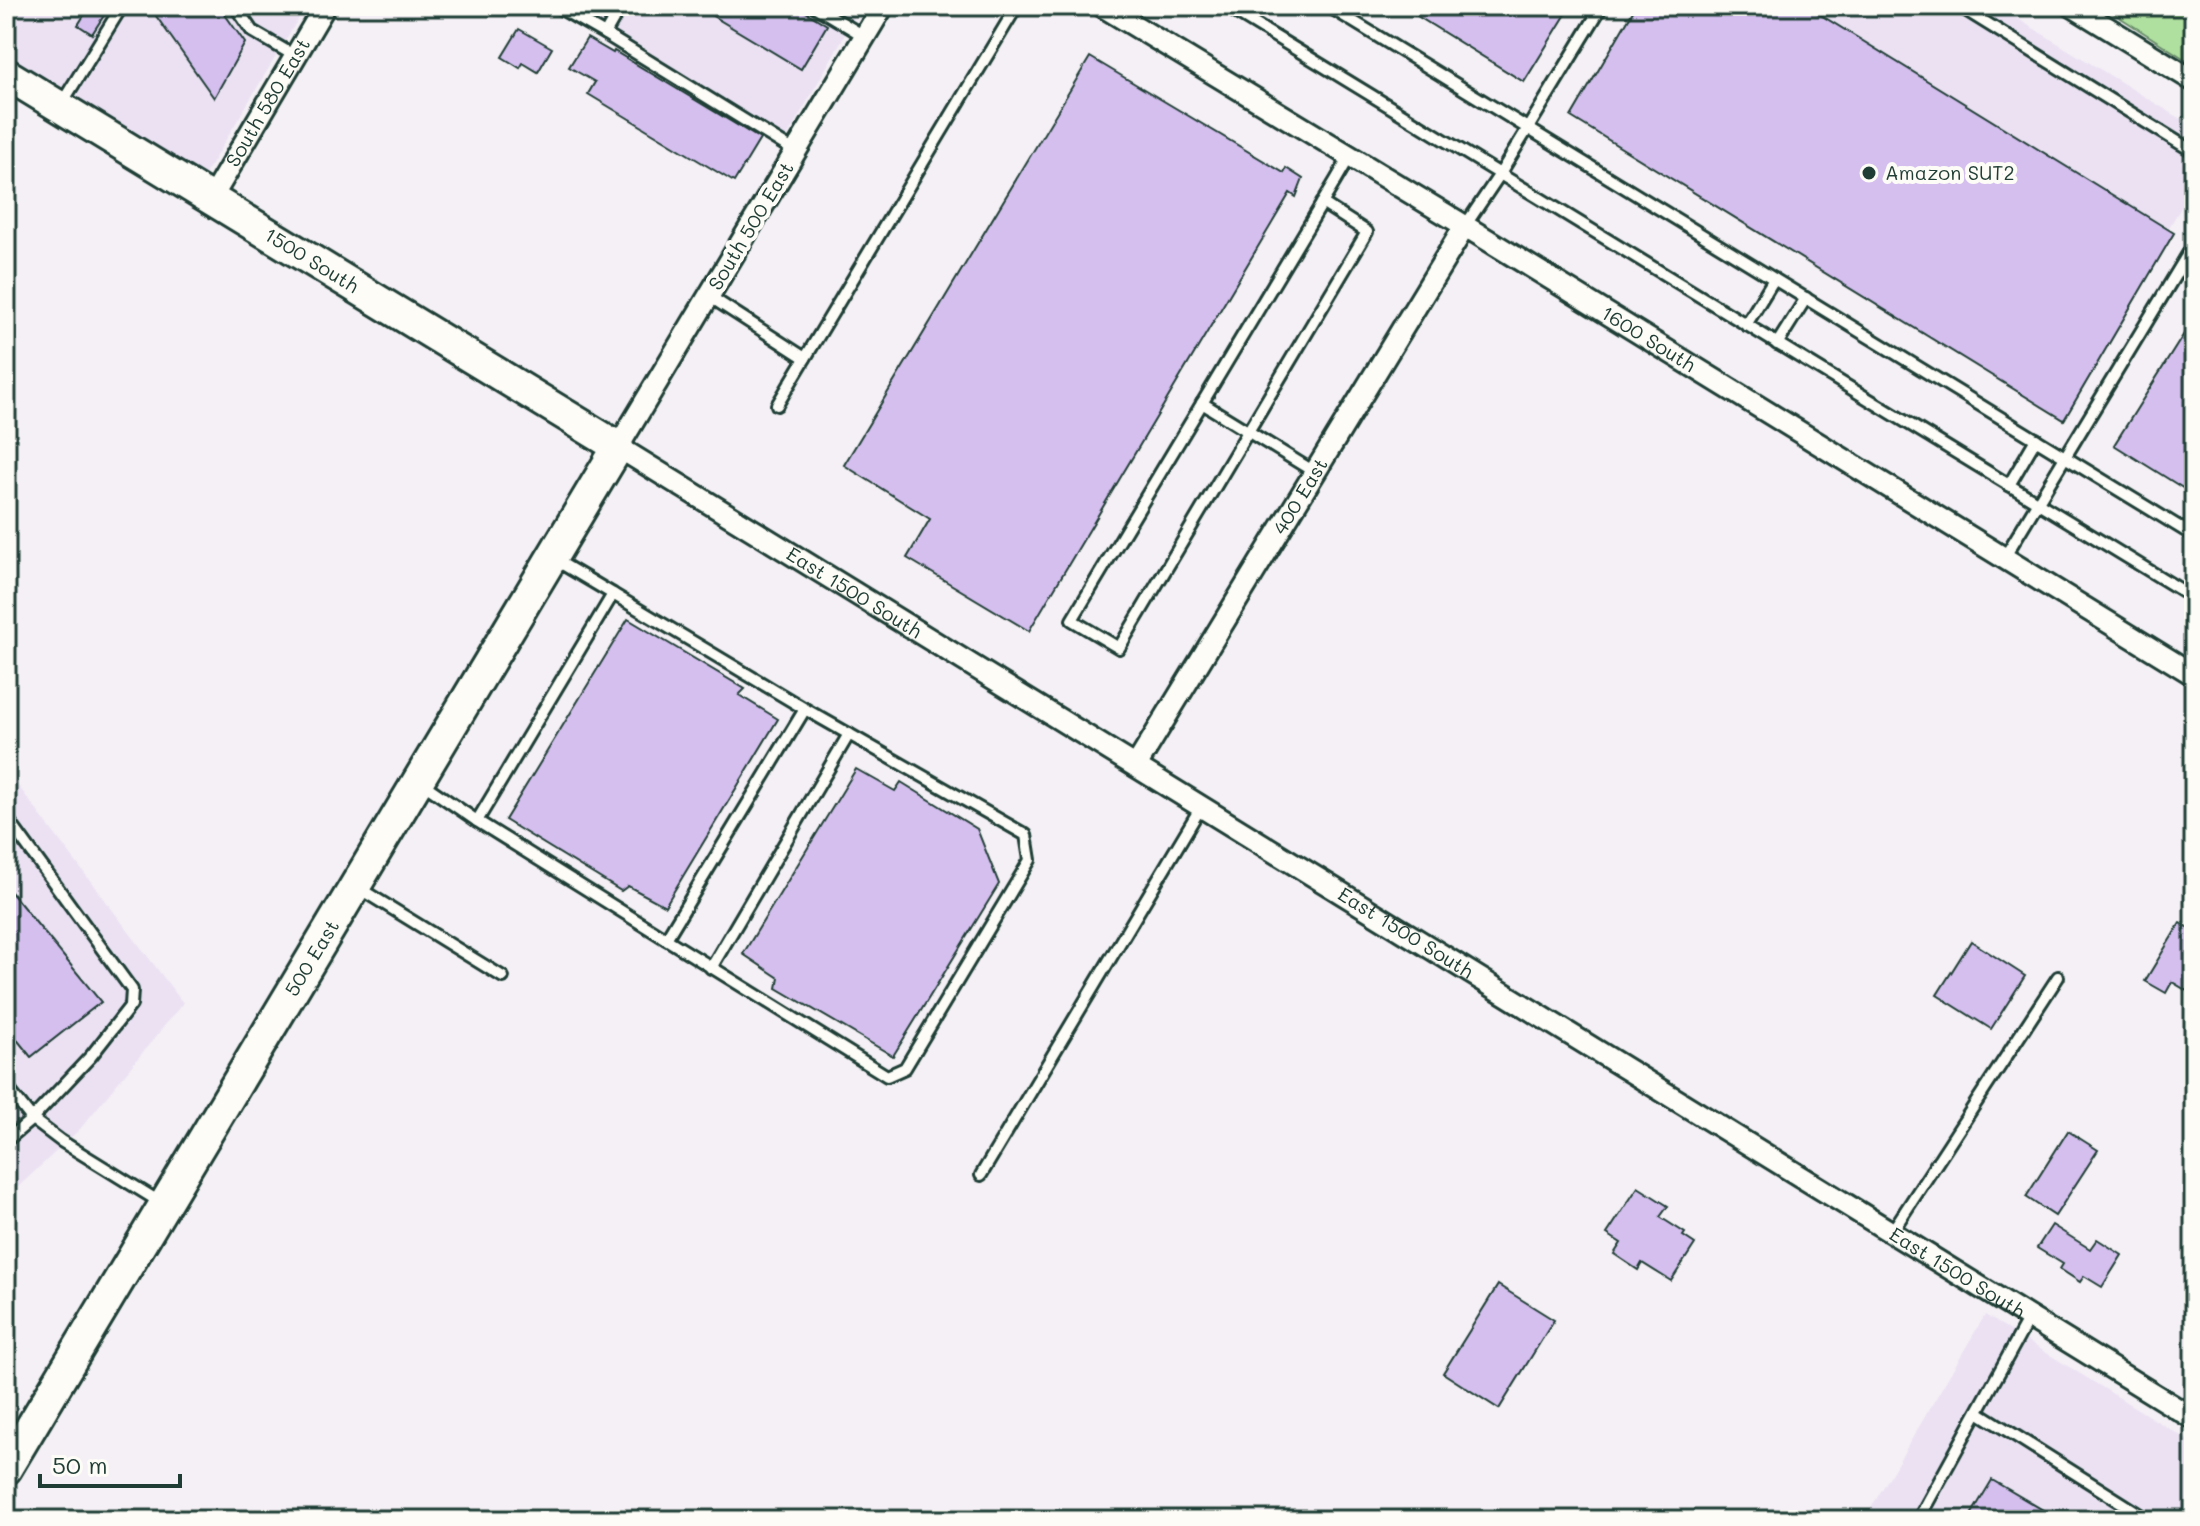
<svg xmlns="http://www.w3.org/2000/svg" width="2200" height="1526" font-family="Mali,sans-serif">
<rect width="100%" height="100%" fill="#f5f0f5"/>
<filter id="ink" filterUnits="userSpaceOnUse"><feTurbulence type="fractalNoise" baseFrequency=".0125" numOctaves="2"/><feDisplacementMap in="SourceGraphic" scale="16" xChannelSelector="R" yChannelSelector="G"/><feConvolveMatrix kernelMatrix="1 2 1 2 8 2 1 2 1" color-interpolation-filters="sRGB"/></filter>
<g filter="url(#ink)">
<!-- built -->
<g fill="#ebe1f3">
<path d="M 6,6 L 306,6 L 203,178 L 6,61 Z"/>
<path d="M 547,6 L 861,6 L 780,150 Z"/>
<path d="M 1806,6 L 1997,6 L 2194,127 L 2194,186 L 2168,229 Z"/>
<path d="M 6,770 L 183,1003 L 80,1129 L 19,1186 L 6,1196 Z"/>
<path d="M 1985,1315 L 2194,1444 L 2194,1520 L 1864,1520 Z"/>
</g>
<!-- green -->
<path fill="#b0e0a0" stroke="#688e6a" stroke-width="2" d="M 2113,6 L 2194,6 L 2194,65 L 2110,11 Z"/>
<!-- building -->
<g fill="#d5bfef" stroke="#1f3d34" stroke-width="2">
<path d="M 90,6 L 110,6 L 92,34 L 78,25 Z"/>
<path d="M 149,6 L 219,6 L 245,43 L 214,98 Z"/>
<path d="M 696,6 L 796,6 L 827,25 L 801,69 Z"/>
<path d="M 1401,6 L 1571,6 L 1524,82 Z"/>
<path d="M 1636,6 L 1806,6 L 2174,233 L 2064,420 L 1571,117 Z"/>
<path d="M 519,29 L 552,48 L 538,72 L 523,63 L 520,68 L 502,57 Z"/>
<path d="M 587,38 L 613,53 L 614,51 L 760,139 L 734,182 L 588,94 L 595,82 L 569,67 Z"/>
<path d="M 1090,57 L 1284,173 L 1286,168 L 1303,179 L 1296,197 L 1290,193 L 1029,631 L 907,558 L 930,519 L 844,465 Z"/>
<path d="M 2194,318 L 2194,495 L 2114,445 Z"/>
<path d="M 628,619 L 745,689 L 739,695 L 778,719 L 665,906 L 628,886 L 621,891 L 505,820 Z"/>
<path d="M 856,769 L 895,791 L 901,782 L 977,829 L 999,884 L 893,1056 L 777,988 L 779,978 L 743,954 Z"/>
<path d="M 6,886 L 101,1002 L 31,1057 L 6,1026 Z"/>
<path d="M 2180,923 L 2194,931 L 2194,995 L 2172,982 L 2166,993 L 2145,981 Z"/>
<path d="M 1971,941 L 2025,976 L 1991,1029 L 1937,995 Z"/>
<path d="M 2068,1131 L 2098,1150 L 2055,1216 L 2026,1197 Z"/>
<path d="M 1638,1187 L 1668,1206 L 1660,1217 L 1685,1233 L 1683,1236 L 1695,1244 L 1671,1281 L 1642,1263 L 1638,1270 L 1614,1254 L 1621,1243 L 1607,1234 Z"/>
<path d="M 2052,1225 L 2090,1249 L 2097,1239 L 2122,1255 L 2102,1287 L 2084,1276 L 2080,1282 L 2060,1269 L 2063,1264 L 2037,1248 Z"/>
<path d="M 1498,1285 L 1554,1320 L 1499,1409 L 1443,1373 Z"/>
<path d="M 1992,1480 L 2060,1520 L 1968,1520 Z"/>
</g>
<g fill="none" stroke-linecap="round" stroke-linejoin="round">
<defs>
<g id="lane">
<path d="M 235,6 L 252,31 L 295,56"/>
<path d="M 556,6 L 605,34 L 621,6"/>
<path d="M 814,6 L 864,36"/>
<path d="M 1225,6 L 1500,174 L 1602,6"/>
<path d="M 1328,6 L 2194,536"/>
<path d="M 1959,6 L 2194,152"/>
<path d="M 605,34 L 796,152"/>
<path d="M 62,103 L 122,6"/>
<path d="M 1322,203 L 1367,232 L 1119,648 L 1072,620 L 1336,180 L 1350,156"/>
<path d="M 1465,226 L 1500,174 L 2194,598"/>
<path d="M 709,296 L 805,358"/>
<path d="M 1746,325 L 1774,279"/>
<path d="M 1777,344 L 1806,298"/>
<path d="M 1202,403 L 1316,473"/>
<path d="M 777,405 L 1017,6"/>
<path d="M 2009,485 L 2036,439"/>
<path d="M 2004,558 L 2194,244"/>
<path d="M 422,783 L 477,821 L 613,594 L 554,559"/>
<path d="M 6,817 L 132,990 L 131,1005 L 91,1056 L 32,1119 L 6,1086"/>
<path d="M 477,821 L 666,939 L 805,709 L 613,594"/>
<path d="M 357,887 L 503,977"/>
<path d="M 666,939 L 887,1076 L 905,1068 L 1030,860 L 1026,835 L 805,709"/>
<path d="M 711,968 L 849,734"/>
<path d="M 6,1141 L 32,1119 L 61,1141 L 163,1204"/>
<path d="M 981,1175 L 1201,807"/>
<path d="M 1891,1233 L 2058,977"/>
<path d="M 1978,1412 L 2149,1520"/>
<path d="M 1918,1520 L 2029,1318"/>
</g>
<g id="street">
<path id="s1" d="M 883,6 L 618,447 L 2194,1419"/>
<path id="s2" d="M 1102,6 L 1465,226 L 2194,675"/>
<path d="M 2072,6 L 2194,81"/>
<path id="s3" d="M 211,199 L 325,6"/>
<path id="s4" d="M 1136,766 L 1465,226"/>
</g>
<g id="secondary">
<path id="s5" d="M 6,74 L 618,447 L 6,1469"/>
</g>
</defs>
<!-- lane casing -->
<use href="#lane" stroke="#1f3d34" stroke-width="16"/>
<!-- street casing -->
<use href="#street" stroke="#1f3d34" stroke-width="26"/>
<!-- secondary casing -->
<use href="#secondary" stroke="#1f3d34" stroke-width="36"/>
<!-- lane -->
<use href="#lane" stroke="#fdfcf7" stroke-width="10"/>
<!-- street -->
<use href="#street" stroke="#fdfcf7" stroke-width="20"/>
<!-- secondary -->
<use href="#secondary" stroke="#fdfcf7" stroke-width="30"/>
</g>
</g>
<!-- markers -->
<circle fill="#1f3d34" stroke="#fdfcf7" stroke-width="3" cx="1869" cy="173" r="8"/>
<g text-anchor="middle" stroke-width="8" stroke-linejoin="round" paint-order="stroke">
<!-- street labels -->
<g font-size="20" fill="#1f3d34" stroke="#fdfcf7">
<text dy="7" stroke="none"><textPath href="#s3" startOffset="112">South 580 East</textPath></text>
<text transform="translate(751 226) rotate(-59)" y="7">South 500 East</text>
<text dy="7" stroke="none"><textPath href="#s5" startOffset="358">1500 South</textPath></text>
<text dy="7" stroke="none"><textPath href="#s2" startOffset="640">1600 South</textPath></text>
<text dy="7" stroke="none"><textPath href="#s4" startOffset="316">400 East</textPath></text>
<text dy="7" stroke="none"><textPath href="#s1" startOffset="792">East 1500 South</textPath></text>
<text dy="7" stroke="none"><textPath href="#s1" startOffset="1440">East 1500 South</textPath></text>
<text transform="translate(312 958) rotate(-59)" y="7">500 East</text>
<text dy="7" stroke="none"><textPath href="#s1" startOffset="2088">East 1500 South</textPath></text>
</g>
<!-- poi labels -->
<g font-size="20" fill="#1f3d34" stroke="#fdfcf7" text-anchor="start">
<text x="1885" y="180">Amazon SUT2</text>
</g>
</g>
<!-- margin -->
<rect width="2200" height="1526" fill="none" stroke="#fdfcf7" stroke-width="32"/>
<rect x="16" y="16" width="2168" height="1494" fill="none" stroke="#1f3d34" stroke-width="3" filter="url(#ink)"/>
<!-- scale -->
<path d="M40 1474v12h140v-12" fill="none" stroke="#1f3d34" stroke-width="4"/>
<text x="52" y="1474" font-size="24" fill="#1f3d34" stroke="#fdfcf7" stroke-width="6" paint-order="stroke">50 m</text>
</svg>
